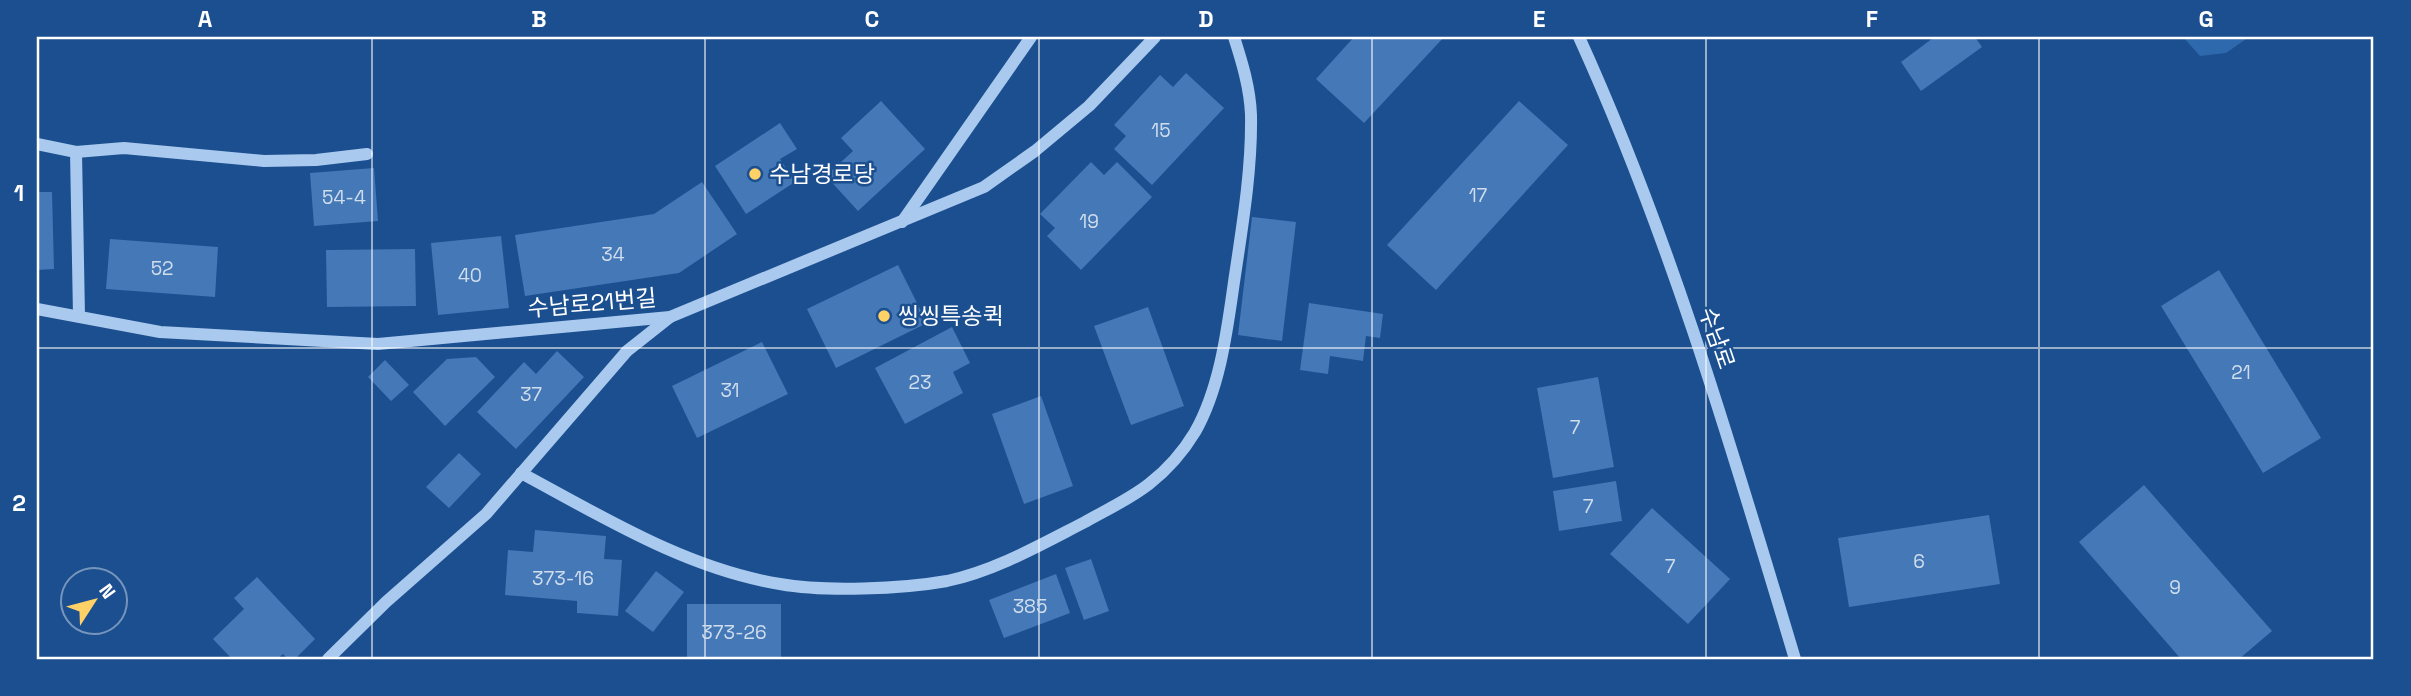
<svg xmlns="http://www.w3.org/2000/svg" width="2411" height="696" font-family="'Space Grotesk','Noto Sans KR',sans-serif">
<rect width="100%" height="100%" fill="#1b4f8f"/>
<!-- green -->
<path fill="#2e69ad" d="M 2183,37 L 2249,37 L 2226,53 L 2200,56 Z"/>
<!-- building -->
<g fill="#4478b7">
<path d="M 1354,37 L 1444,37 L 1364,123 L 1316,79 Z"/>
<path d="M 1932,37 L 1975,37 L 1982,47 L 1921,91 L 1901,62 L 1933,38 Z"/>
<path d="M 1186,73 L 1224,108 L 1152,185 L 1114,149 L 1126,136 L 1114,125 L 1160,75 L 1173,87 Z"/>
<path d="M 881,101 L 925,149 L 858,211 L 826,176 L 853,151 L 841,138 Z"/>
<path d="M 1519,101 L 1568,145 L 1436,290 L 1387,245 Z"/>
<path d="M 780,123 L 797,149 L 780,159 L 795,182 L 746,214 L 715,166 Z"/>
<path d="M 1091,162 L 1104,175 L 1117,162 L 1152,197 L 1081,270 L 1047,236 L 1055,228 L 1040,214 Z"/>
<path d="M 374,168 L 378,221 L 314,226 L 310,173 Z"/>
<path d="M 702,182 L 737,234 L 679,273 L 525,296 L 515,235 L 654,214 Z"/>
<path d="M 37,192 L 52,192 L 54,269 L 37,270 Z"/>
<path d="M 1252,217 L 1296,222 L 1282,341 L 1238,335 Z"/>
<path d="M 501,236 L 509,308 L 438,315 L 431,243 Z"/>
<path d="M 110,239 L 218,247 L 215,297 L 106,289 Z"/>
<path d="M 415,249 L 416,306 L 327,307 L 326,250 Z"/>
<path d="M 898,265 L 927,323 L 836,368 L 807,309 Z"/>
<path d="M 2219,270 L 2321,438 L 2263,473 L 2161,306 Z"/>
<path d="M 1309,303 L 1383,314 L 1380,338 L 1366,336 L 1363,361 L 1330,356 L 1328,374 L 1300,370 Z"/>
<path d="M 1148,307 L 1184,406 L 1131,425 L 1094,326 Z"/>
<path d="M 952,327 L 970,363 L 953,372 L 963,393 L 905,424 L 875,368 Z"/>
<path d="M 762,342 L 788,394 L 697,438 L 672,386 Z"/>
<path d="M 557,351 L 584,377 L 516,449 L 477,412 L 524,362 L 536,374 Z"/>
<path d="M 476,357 L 495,377 L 445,426 L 413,392 L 447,359 Z"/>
<path d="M 385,360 L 409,385 L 391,401 L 368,377 Z"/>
<path d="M 1598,377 L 1614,467 L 1553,478 L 1537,388 Z"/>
<path d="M 1041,396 L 1073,486 L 1024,504 L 992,414 Z"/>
<path d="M 459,453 L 481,474 L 449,508 L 426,487 Z"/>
<path d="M 1616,481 L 1622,521 L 1559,531 L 1553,491 Z"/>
<path d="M 2144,485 L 2272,631 L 2239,659 L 2181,659 L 2079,542 Z"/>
<path d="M 1652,508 L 1730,579 L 1688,624 L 1610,554 Z"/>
<path d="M 1989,515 L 2000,584 L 1849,607 L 1838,538 Z"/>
<path d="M 535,530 L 606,536 L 604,559 L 622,560 L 618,616 L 577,613 L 577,601 L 505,595 L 508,550 L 533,552 Z"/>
<path d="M 1091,559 L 1109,611 L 1084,620 L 1065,568 Z"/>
<path d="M 656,571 L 684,592 L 653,632 L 625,611 Z"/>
<path d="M 1056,574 L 1070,613 L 1004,638 L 989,600 Z"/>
<path d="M 257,577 L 315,639 L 295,659 L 288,659 L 283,654 L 277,659 L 232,659 L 213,639 L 244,609 L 234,598 Z"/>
<rect x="687" y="604" width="94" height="55"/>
</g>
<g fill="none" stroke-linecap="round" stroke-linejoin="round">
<!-- minor -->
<g stroke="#a9c9ee" stroke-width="12">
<path d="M 1579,37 C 1670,237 1732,449 1795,659"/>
<path d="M 37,144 L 76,152 L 79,316"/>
<path d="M 76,152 L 124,148 L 264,161 L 316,160 L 367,154"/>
<path d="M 902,222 L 1031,37"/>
<path d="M 37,309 L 160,332 L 378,344 L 670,317 L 984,187 L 1035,151 L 1089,106 L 1155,37"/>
<path d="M 521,473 C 603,517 687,569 780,584 C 824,592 902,589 947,581 C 995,571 1042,544 1085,522 C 1106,510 1130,499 1149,484 C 1167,470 1183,452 1195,432 C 1220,388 1227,331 1234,282 C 1242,228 1252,170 1251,115 C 1250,88 1242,62 1234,37"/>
<path d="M 328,659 L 386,602 L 486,514 L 627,351 L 670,317"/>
</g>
</g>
<!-- grid -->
<path fill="none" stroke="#fff" stroke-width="2" stroke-opacity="0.55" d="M 372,37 L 372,659M 705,37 L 705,659M 1039,37 L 1039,659M 1372,37 L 1372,659M 1706,37 L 1706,659M 2039,37 L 2039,659M 37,348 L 2374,348"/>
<!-- markers -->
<g fill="#ffd166" stroke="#1b4f8f" stroke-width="2.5">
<circle cx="755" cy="174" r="7"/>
<circle cx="884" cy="316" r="7"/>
</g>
<g text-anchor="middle" stroke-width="5" stroke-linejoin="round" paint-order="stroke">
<!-- number labels -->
<g font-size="19" fill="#d0dded">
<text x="1161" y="137">15</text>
<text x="1478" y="202">17</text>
<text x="344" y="204">54-4</text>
<text x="1089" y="228">19</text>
<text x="613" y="261">34</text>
<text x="162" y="275">52</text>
<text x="470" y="282">40</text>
<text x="2241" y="379">21</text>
<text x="920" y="389">23</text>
<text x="730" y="397">31</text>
<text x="531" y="401">37</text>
<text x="1575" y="434">7</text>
<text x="1588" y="513">7</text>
<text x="1919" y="568">6</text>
<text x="1670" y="573">7</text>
<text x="563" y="585">373-16</text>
<text x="2175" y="594">9</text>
<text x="1030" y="613">385</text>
<text x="734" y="639">373-26</text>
</g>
<!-- poi labels -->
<g font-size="23" fill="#fff" stroke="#1b4f8f" text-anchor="start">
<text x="769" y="182">수남경로당</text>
<text x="898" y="324">씽씽특송퀵</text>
</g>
<!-- street labels -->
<g font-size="23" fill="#fff" stroke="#1b4f8f">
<text transform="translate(592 303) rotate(-5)" y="8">수남로21번길</text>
<text transform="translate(1717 338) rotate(71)" y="8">수남로</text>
</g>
</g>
<!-- border -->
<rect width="2411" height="696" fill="none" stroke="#1b4f8f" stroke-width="77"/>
<!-- north arrow -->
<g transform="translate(94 601) rotate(54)"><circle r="33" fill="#1b4f8f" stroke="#7695bc" stroke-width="2"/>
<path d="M0-5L12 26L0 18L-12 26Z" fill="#ffd166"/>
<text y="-10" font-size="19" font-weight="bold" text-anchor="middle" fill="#ffffff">N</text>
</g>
<rect x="38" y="38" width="2334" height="620" fill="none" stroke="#fff" stroke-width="2.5"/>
<g font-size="23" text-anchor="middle" font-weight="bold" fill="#fff">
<text x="205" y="27">A</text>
<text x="539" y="27">B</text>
<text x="872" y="27">C</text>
<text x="1206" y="27">D</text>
<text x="1539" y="27">E</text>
<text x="1872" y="27">F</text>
<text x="2206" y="27">G</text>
<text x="19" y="201">1</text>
<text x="19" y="511">2</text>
</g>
</svg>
